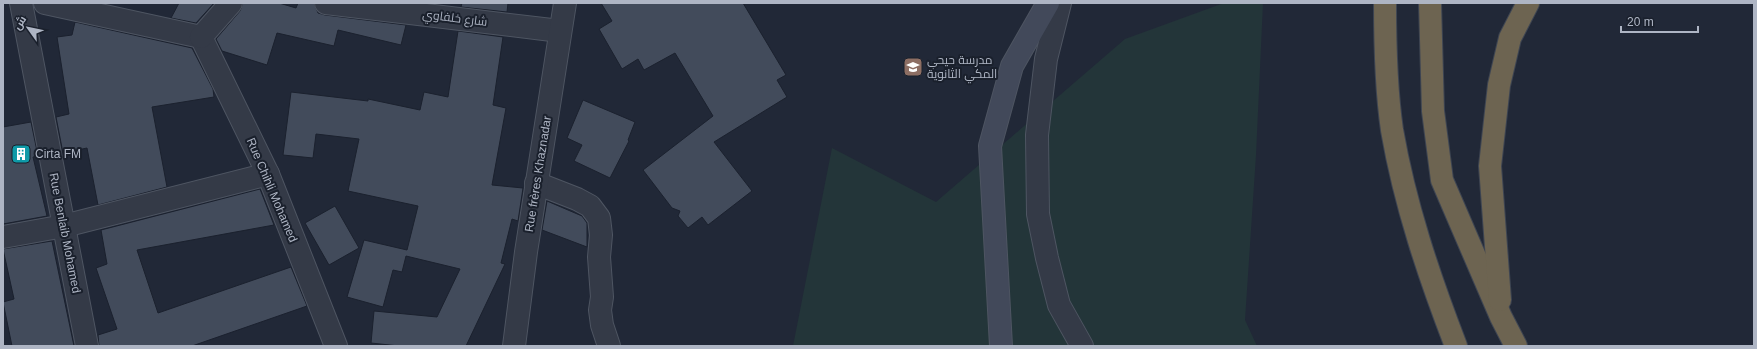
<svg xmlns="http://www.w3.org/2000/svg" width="1757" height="349" font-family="Arial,Cairo,sans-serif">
<rect width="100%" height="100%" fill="#212837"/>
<!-- green -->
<path fill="#233539" d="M 1224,3 L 1263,3 L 1256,155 L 1245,320 L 1257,346 L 793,346 L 832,148 L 936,202 L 1125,39 Z"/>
<!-- building -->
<g fill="#424b5b" stroke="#1b212e">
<path d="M 179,3 L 214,3 L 196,23 L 171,18 Z"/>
<path d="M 243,3 L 279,3 L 296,8 L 298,3 L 314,3 L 318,13 L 325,15 L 406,25 L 401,45 L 338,30 L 334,46 L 277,33 L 267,65 L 222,51 L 216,39 L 240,11 Z"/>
<path d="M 462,3 L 508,3 L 507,12 L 461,7 Z"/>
<path d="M 601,3 L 743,3 L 786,75 L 777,80 L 787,97 L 714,142 L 752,191 L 708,225 L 702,217 L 688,228 L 678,216 L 680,211 L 672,208 L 643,170 L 713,116 L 675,53 L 644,70 L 638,59 L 622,69 L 599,29 L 612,21 Z"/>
<path d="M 75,22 L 192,48 L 213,89 L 214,97 L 152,107 L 167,187 L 98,205 L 87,148 L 63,153 L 56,117 L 69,114 L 57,37 L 72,35 Z"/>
<path d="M 458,31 L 503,37 L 493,105 L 506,108 L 492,185 L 523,188 L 518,221 L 512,219 L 501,263 L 505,264 L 466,346 L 399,346 L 371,343 L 374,311 L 437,317 L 460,269 L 406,256 L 402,272 L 393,270 L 383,307 L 347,297 L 364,240 L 407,250 L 418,206 L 348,191 L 359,139 L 316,134 L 313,158 L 283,155 L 291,92 L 368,101 L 368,99 L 420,110 L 424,92 L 448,97 Z"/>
<path d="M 583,100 L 635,122 L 628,140 L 629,141 L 610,178 L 574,161 L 582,145 L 567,138 Z"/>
<path d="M 31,122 L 38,156 L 33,157 L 47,216 L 3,224 L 3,127 Z"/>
<path d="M 260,189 L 274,225 L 137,250 L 158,313 L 291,267 L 307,306 L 192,346 L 99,346 L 98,335 L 117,329 L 96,268 L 107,264 L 101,230 Z"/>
<path d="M 547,201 L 582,216 L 587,223 L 587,247 L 542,230 Z"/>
<path d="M 335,206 L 359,248 L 329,265 L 305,223 Z"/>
<path d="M 52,241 L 74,346 L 12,346 L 3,302 L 14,299 L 3,249 Z"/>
</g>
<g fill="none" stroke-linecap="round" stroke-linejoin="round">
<defs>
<g id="street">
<path d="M 21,3 L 87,346"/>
<path d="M 45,3 L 201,37"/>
<path d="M 326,3 L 560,31"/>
<path d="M 1060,3 L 1046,59 L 1037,135 L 1038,214 L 1047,258 L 1059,305 L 1082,346"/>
<path d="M 201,37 L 268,174 L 336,346"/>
<path d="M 201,37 L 231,3"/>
<path d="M 536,183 L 577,199 L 590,206 L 599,218 L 601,235 L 599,257 L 602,297 L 600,310 L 602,325 L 609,346"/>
<path d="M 3,237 L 64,226 L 268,174"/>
<path d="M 514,346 L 526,252 L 565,3"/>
</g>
<path id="secondary" d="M 1001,346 L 990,146 L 1012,66 L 1048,3"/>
<g id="highway">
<path d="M 1385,3 C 1385,45 1386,89 1392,130 C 1405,205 1429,276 1456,346"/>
<path d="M 1430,3 L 1433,111 L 1442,180 L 1501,317 L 1516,346"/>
<path d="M 1500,300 L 1490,166 L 1499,85 L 1510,38 L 1528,3"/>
</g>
</defs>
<!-- street casing -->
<use href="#street" stroke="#4e5562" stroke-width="24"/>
<!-- secondary casing -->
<use href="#secondary" stroke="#4e5562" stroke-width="24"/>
<!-- highway casing -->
<use href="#highway" stroke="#3e4552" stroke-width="24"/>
<!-- street -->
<use href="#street" stroke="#343a47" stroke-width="22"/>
<!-- secondary -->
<use href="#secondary" stroke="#42495a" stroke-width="22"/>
<!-- highway -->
<use href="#highway" stroke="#6d6451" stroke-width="22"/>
</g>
<!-- icons -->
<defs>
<symbol id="school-square" viewBox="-11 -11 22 22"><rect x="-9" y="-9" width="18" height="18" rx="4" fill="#8d6e63" stroke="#1a202c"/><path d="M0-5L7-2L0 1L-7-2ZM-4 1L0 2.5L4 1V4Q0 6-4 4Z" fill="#fff"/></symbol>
<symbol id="building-square" viewBox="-11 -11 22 22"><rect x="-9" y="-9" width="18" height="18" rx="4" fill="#0f9aa8" stroke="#1a202c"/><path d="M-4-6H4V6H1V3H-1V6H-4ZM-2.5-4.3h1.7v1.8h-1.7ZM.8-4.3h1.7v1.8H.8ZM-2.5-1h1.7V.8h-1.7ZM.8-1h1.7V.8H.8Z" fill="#fff"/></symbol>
</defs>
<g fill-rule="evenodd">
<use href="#school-square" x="902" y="56" width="22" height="22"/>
<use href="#building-square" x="10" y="143" width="22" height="22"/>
</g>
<g text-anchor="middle" stroke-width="4" stroke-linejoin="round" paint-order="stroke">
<!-- street labels -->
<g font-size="12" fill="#aeb5c4" stroke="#1a202c">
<text transform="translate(455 18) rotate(7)" y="4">شارع خلفاوي</text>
<text transform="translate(538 174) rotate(-81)" y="4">Rue frères Khaznadar</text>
<text transform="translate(272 190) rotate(67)" y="4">Rue Chihli Mohamed</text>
<text transform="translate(65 233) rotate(79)" y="4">Rue Benlaib Mohamed</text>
</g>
<!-- poi labels -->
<g font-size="12" fill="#aeb5c4" stroke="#1a202c" text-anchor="start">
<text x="927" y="64">مدرسة حيحي<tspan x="927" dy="14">المكي الثانوية</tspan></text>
<text x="35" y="158">Cirta FM</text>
</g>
</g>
<!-- border -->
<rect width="1757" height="349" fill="none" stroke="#aeb5c4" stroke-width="8"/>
<!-- north arrow -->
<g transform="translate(28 28) rotate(303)" stroke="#1a202c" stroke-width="3" paint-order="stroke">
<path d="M0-3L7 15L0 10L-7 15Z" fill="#aeb5c4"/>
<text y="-6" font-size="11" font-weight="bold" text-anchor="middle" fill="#aeb5c4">ش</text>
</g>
<!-- scale -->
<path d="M1621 26v6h77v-6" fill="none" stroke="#aeb5c4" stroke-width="2"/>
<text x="1627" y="26" font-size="12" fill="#aeb5c4" stroke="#1a202c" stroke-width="3" paint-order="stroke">20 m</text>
</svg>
